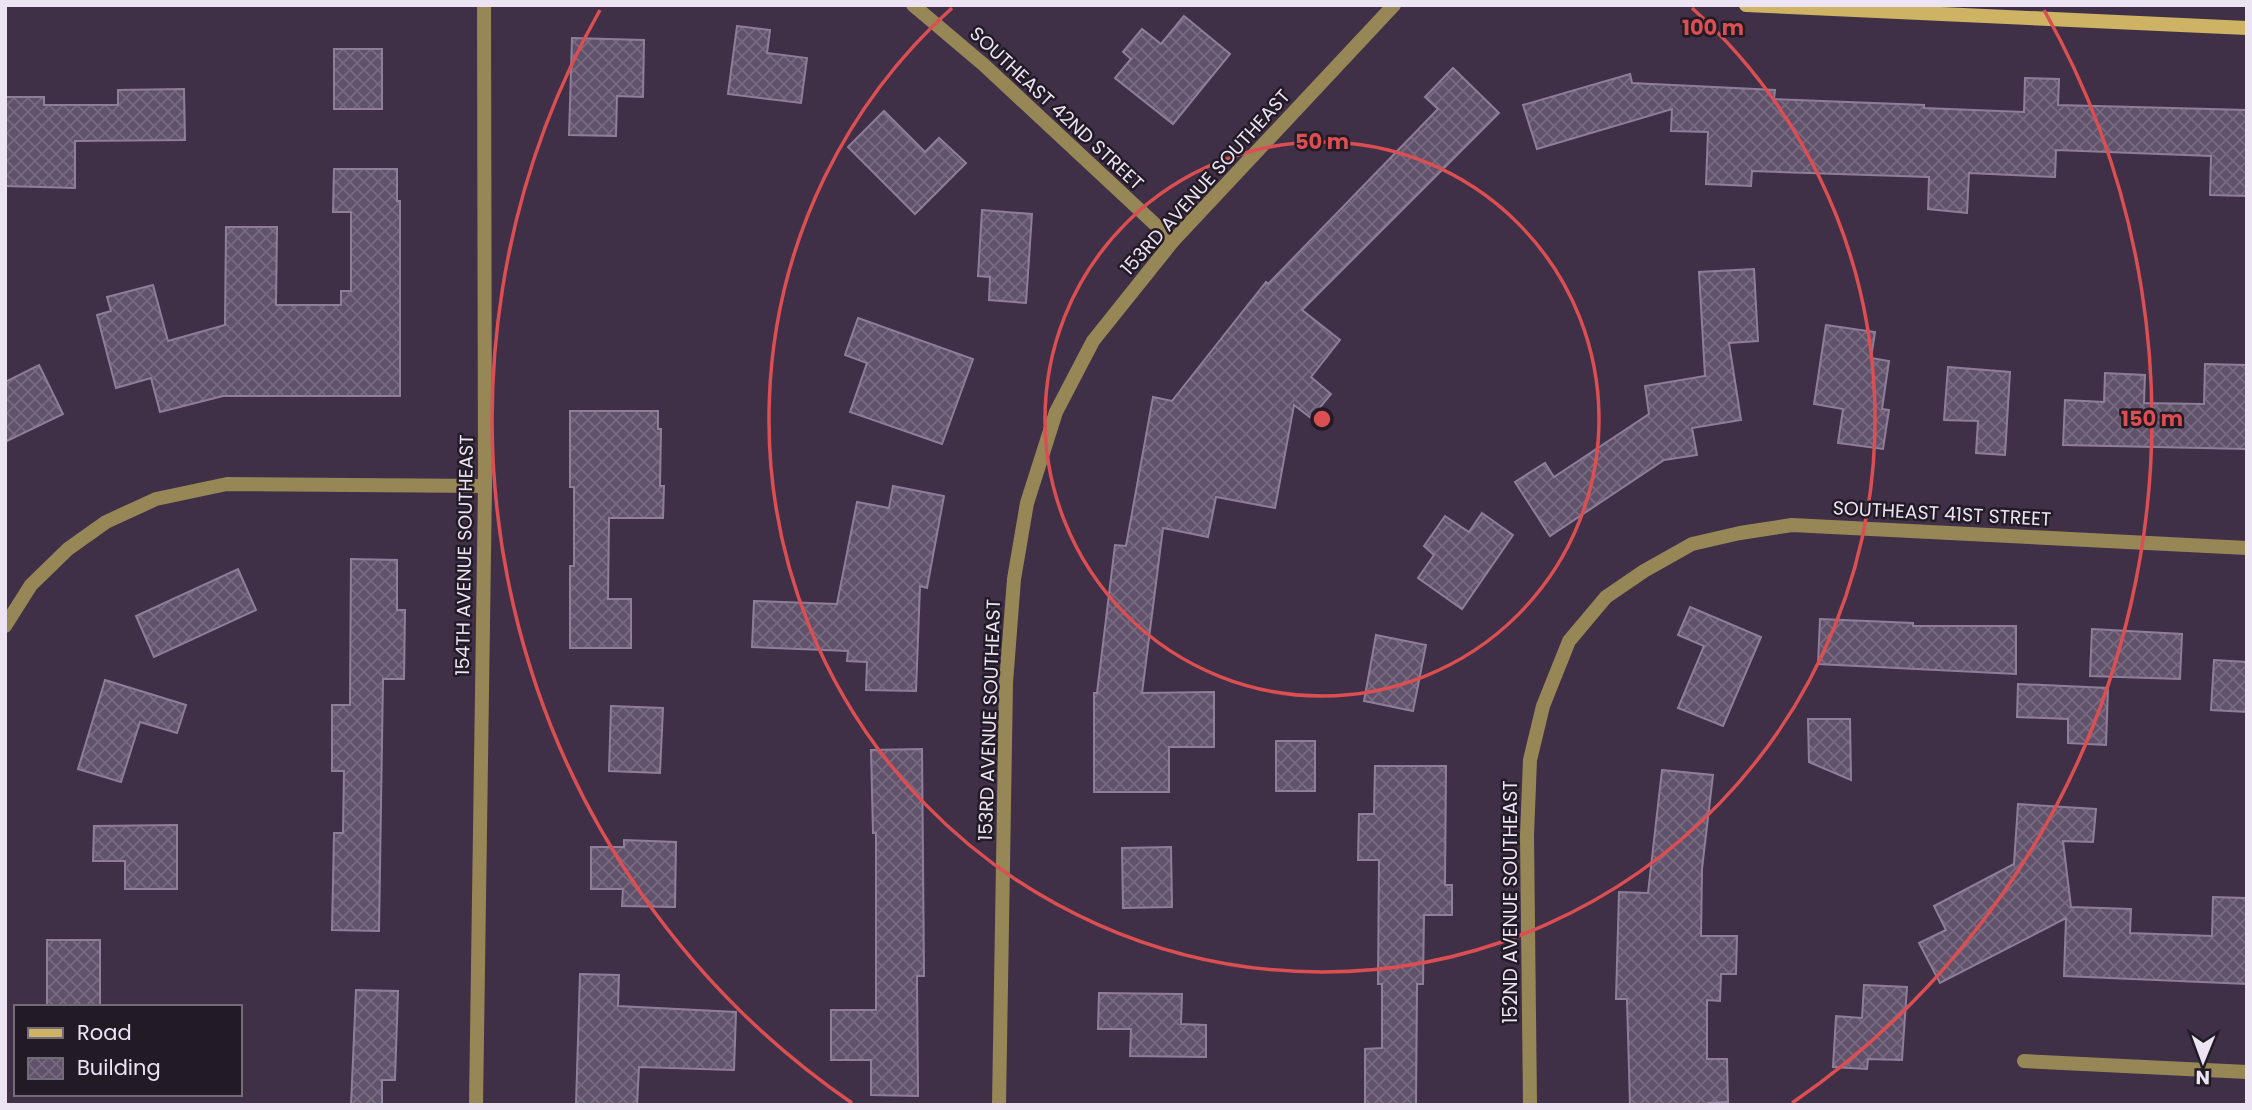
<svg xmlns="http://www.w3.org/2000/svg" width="2252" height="1110" font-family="Poppins,sans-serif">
<defs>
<pattern id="building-cross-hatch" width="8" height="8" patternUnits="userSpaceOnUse" patternTransform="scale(1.75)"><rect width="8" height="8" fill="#61526b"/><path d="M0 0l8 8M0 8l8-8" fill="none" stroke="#786b81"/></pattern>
</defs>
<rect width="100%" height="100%" fill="#3f3048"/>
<!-- building -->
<g fill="url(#building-cross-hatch)" stroke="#8f7e9a" stroke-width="2">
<path d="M 1184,16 L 1230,54 L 1173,124 L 1115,78 L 1131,59 L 1123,52 L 1142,29 L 1161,44 Z"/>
<path d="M 737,26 L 770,30 L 767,53 L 807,58 L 801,103 L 728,94 Z"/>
<path d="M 572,38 L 644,40 L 643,97 L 617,96 L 616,136 L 569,135 Z"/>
<rect x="334" y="49" width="48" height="60"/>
<path d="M 1453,68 L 1499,113 L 1302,310 L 1340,340 L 1311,377 L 1331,394 L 1311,418 L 1294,405 L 1275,508 L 1216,497 L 1208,537 L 1163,528 L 1142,693 L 1214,692 L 1214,747 L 1169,747 L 1169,792 L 1094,792 L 1094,693 L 1097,693 L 1115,545 L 1126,546 L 1153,397 L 1172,401 L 1266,282 L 1268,284 L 1438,109 L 1425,97 Z"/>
<path d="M 1630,74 L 1632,83 L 1775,90 L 1774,99 L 1924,105 L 1924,108 L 2024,112 L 2025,78 L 2059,79 L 2058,105 L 2247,110 L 2247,196 L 2210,195 L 2211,156 L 2056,150 L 2055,177 L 1969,173 L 1967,213 L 1928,209 L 1929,177 L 1752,171 L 1751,186 L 1706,184 L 1708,132 L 1671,131 L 1672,109 L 1537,149 L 1523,105 Z"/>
<path d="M 184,89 L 185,140 L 75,141 L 75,188 L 5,186 L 5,97 L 44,97 L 44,105 L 118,105 L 118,90 Z"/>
<path d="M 884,111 L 925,152 L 939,138 L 966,163 L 915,214 L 848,147 Z"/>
<path d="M 334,169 L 397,169 L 397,201 L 400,201 L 400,396 L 223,396 L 160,412 L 151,378 L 116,388 L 97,315 L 111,311 L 107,297 L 153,285 L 168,341 L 225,325 L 226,227 L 277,227 L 276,305 L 341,305 L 341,291 L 351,291 L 351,212 L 333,212 Z"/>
<path d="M 982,210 L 1032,214 L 1026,303 L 989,300 L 990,277 L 978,276 Z"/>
<path d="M 1754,269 L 1758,341 L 1729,343 L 1741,420 L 1692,428 L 1697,455 L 1664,460 L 1550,536 L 1515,482 L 1545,463 L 1554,477 L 1649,414 L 1645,386 L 1705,376 L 1699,272 Z"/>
<path d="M 858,318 L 973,359 L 942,444 L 850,412 L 867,363 L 845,355 Z"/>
<path d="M 1826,325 L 1875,332 L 1871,358 L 1889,361 L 1882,409 L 1889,410 L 1883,449 L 1838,443 L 1843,409 L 1814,404 Z"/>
<path d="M 2205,364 L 2247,365 L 2247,449 L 2063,445 L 2065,400 L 2104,402 L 2105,373 L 2145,375 L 2144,403 L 2204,404 Z"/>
<path d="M 39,365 L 63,414 L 5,442 L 5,382 Z"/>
<path d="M 1948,367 L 2010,372 L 2005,455 L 1976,453 L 1978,421 L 1944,420 Z"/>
<path d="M 570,411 L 658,411 L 658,429 L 661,429 L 660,486 L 664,486 L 663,518 L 609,518 L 608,599 L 631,599 L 631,648 L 570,648 L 570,566 L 574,566 L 574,487 L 570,487 Z"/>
<path d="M 893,486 L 944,496 L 927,588 L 920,586 L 916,691 L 866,690 L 867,662 L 847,661 L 848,651 L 752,647 L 754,601 L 837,604 L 857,502 L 889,508 Z"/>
<path d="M 1482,513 L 1513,535 L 1462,609 L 1418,578 L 1434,555 L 1424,546 L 1445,516 L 1469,532 Z"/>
<path d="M 351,559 L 397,560 L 397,610 L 405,610 L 404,679 L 383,679 L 379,931 L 332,930 L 334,833 L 343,833 L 344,771 L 332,771 L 332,705 L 350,705 Z"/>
<path d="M 238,569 L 256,610 L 154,657 L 136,616 Z"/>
<path d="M 1690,607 L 1761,637 L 1723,726 L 1678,708 L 1704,646 L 1678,635 Z"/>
<path d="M 1820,619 L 1913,623 L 1913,626 L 2016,626 L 2016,674 L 1818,664 Z"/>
<path d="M 2092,629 L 2182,634 L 2180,679 L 2090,676 Z"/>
<path d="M 1376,635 L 1426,645 L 1413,711 L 1364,701 Z"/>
<path d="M 2214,660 L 2247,662 L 2247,712 L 2211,710 Z"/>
<path d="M 105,680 L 186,705 L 177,733 L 140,722 L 121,782 L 78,769 Z"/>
<path d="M 2018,684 L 2108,688 L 2106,745 L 2068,743 L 2068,719 L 2017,717 Z"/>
<path d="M 611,706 L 663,708 L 660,773 L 609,771 Z"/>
<path d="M 1808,719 L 1850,719 L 1851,780 L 1809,762 Z"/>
<rect x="1276" y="741" width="39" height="50"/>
<path d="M 922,749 L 924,976 L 917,976 L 918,1096 L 871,1095 L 871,1060 L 831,1060 L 831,1010 L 876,1010 L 876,833 L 873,833 L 871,750 Z"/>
<path d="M 1375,766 L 1446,766 L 1445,885 L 1452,885 L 1452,915 L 1424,915 L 1423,984 L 1417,984 L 1416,1105 L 1365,1105 L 1365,1049 L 1382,1048 L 1382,984 L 1378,984 L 1379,860 L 1358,860 L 1359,814 L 1374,814 Z"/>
<path d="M 1662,770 L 1713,775 L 1702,869 L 1701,936 L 1737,936 L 1736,974 L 1721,974 L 1720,1001 L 1707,1000 L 1707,1059 L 1727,1059 L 1728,1102 L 1708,1103 L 1708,1105 L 1630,1105 L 1627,999 L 1616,999 L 1619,892 L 1648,893 Z"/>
<path d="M 2018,804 L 2096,809 L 2093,842 L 2063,841 L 2071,907 L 2131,909 L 2130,933 L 2212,936 L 2213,897 L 2247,898 L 2247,984 L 2064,976 L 2066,918 L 1940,983 L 1919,943 L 1946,930 L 1934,906 L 2014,864 Z"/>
<path d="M 177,825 L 177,889 L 125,889 L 125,861 L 93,861 L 94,826 Z"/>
<path d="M 624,840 L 676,842 L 675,907 L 622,906 L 623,889 L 591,889 L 591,847 L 624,847 Z"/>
<path d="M 1171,847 L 1172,907 L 1123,908 L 1122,848 Z"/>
<rect x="47" y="940" width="53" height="67"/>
<path d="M 580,974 L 619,975 L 618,1006 L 736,1012 L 734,1070 L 639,1067 L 637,1105 L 576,1105 Z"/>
<path d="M 1864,985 L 1907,987 L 1902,1060 L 1868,1059 L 1867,1069 L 1833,1067 L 1836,1016 L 1862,1018 Z"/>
<path d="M 356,990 L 398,991 L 395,1080 L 382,1080 L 382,1105 L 351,1105 Z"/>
<path d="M 1099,993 L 1182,994 L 1181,1024 L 1206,1025 L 1206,1057 L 1130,1056 L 1131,1029 L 1098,1029 Z"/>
</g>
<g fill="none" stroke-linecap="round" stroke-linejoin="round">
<!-- minor -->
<g stroke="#978756" stroke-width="14">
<path d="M 913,5 L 984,65 L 1173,241"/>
<path d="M 5,626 L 31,585 L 68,549 L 106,522 L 156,499 L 227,484 L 485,486"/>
<path d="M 2024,1061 L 2247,1072"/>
<path d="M 476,1105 L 485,486 L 484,5"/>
<path d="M 999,1105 L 1006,683 L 1014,579 L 1027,503 L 1056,412 L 1093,341 L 1173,241 L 1394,5"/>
<path d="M 1530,1105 L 1527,835 L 1530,760 L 1543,706 L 1569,641 L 1606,597 L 1644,571 L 1692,544 L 1740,533 L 1792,525 L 2247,548"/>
</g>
<!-- secondary -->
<path stroke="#cdb363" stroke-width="14" d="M 1746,5 L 2247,28"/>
</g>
<!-- distance rings -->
<g fill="none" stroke="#db4e51" stroke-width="3.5">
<circle cx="1322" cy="419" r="277"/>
<path d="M1692 8A553 553 0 1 1 952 8"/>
<path d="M852 1103A830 830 0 0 1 600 10M2044 10A830 830 0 0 1 1792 1103"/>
</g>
<g text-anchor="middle" stroke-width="5" stroke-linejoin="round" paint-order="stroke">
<!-- street labels -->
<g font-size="19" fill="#ede4f3" stroke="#221b26">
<text transform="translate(1057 108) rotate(43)" y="7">SOUTHEAST 42ND STREET</text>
<text transform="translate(1205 182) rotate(-48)" y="7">153RD AVENUE SOUTHEAST</text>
<text transform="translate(1942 513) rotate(3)" y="7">SOUTHEAST 41ST STREET</text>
<text transform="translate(464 555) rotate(-89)" y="7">154TH AVENUE SOUTHEAST</text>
<text transform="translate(989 720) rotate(-88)" y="7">153RD AVENUE SOUTHEAST</text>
<text transform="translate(1510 902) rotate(-90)" y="7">152ND AVENUE SOUTHEAST</text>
</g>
</g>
<circle cx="1322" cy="419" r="10" fill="#db4e51" stroke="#221b26" stroke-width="3.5"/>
<g font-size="21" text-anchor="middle" font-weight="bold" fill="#db4e51" stroke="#221b26" stroke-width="5" stroke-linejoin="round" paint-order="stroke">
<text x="1713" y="35">100 m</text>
<text x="1322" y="149">50 m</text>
<text x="2152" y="426">150 m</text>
</g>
<!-- border -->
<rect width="2252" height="1110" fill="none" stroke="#ede4f3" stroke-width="14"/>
<!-- legend -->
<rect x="14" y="1005" width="228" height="91" fill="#221b26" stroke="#736b78" stroke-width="2"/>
<rect x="28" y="1028" width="35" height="10" fill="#cdb363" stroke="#736b78" stroke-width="2"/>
<text x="77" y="1040" font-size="21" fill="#ede4f3">Road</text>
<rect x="28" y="1058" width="35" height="21" fill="url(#building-cross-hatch)" stroke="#736b78" stroke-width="2"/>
<text x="77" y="1075" font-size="21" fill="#ede4f3">Building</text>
<!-- north arrow -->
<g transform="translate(2203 1061) rotate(181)" stroke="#221b26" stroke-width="5" paint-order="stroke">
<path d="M0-5L12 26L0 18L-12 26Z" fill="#ede4f3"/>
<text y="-10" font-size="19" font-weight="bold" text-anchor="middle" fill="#ede4f3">N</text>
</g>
</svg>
